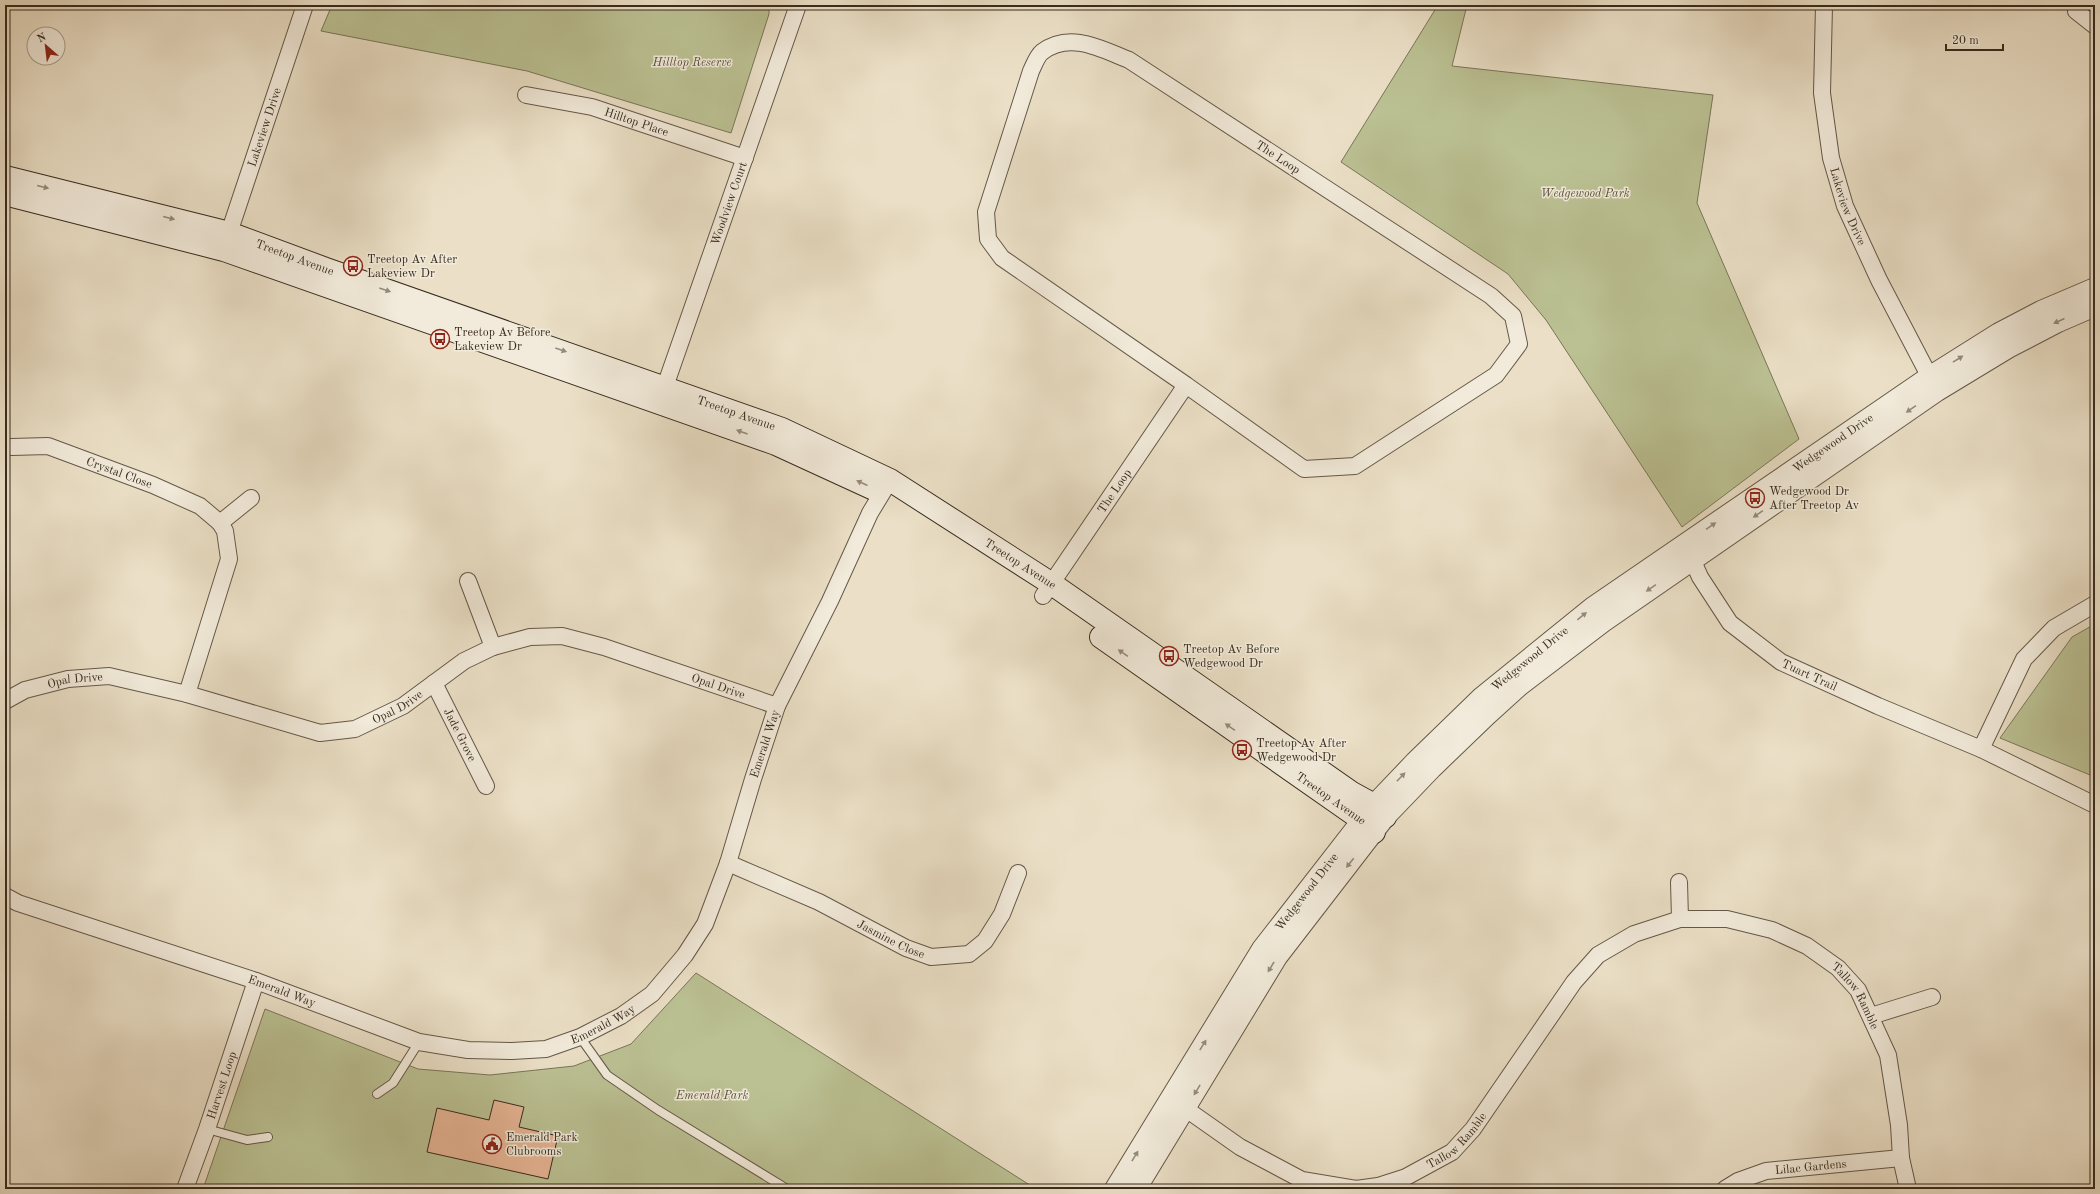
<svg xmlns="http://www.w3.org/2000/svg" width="2100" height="1194" font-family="'Old Standard TT',serif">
<rect width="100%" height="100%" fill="#ebe0c7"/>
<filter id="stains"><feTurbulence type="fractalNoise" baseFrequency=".005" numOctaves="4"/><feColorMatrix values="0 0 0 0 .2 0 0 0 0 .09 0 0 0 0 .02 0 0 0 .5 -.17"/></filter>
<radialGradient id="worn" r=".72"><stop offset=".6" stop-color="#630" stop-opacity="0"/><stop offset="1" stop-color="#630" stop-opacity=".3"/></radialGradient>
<!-- green -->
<g fill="#bbc193" stroke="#7a7658">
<path d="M 332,5 L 769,5 L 769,14 L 731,133 L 527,71 L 321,31 Z"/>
<path d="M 1438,5 L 1467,5 L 1452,66 L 1713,95 L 1697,203 L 1799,439 L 1682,527 L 1546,320 L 1508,274 L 1341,162 Z"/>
<path d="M 2095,624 L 2095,777 L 2000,738 L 2072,637 Z"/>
<path d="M 696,973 L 1036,1189 L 203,1189 L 265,1009 L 418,1069 L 490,1075 L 574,1066 L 631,1044 Z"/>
</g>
<!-- building -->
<path fill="#e6b494" stroke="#382b1e" d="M 494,1100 L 524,1107 L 519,1127 L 558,1136 L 548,1179 L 427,1152 L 437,1108 L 489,1120 Z"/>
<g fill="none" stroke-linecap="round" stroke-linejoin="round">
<defs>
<g id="service">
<path d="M 580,1037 L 607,1075 L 658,1110 L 787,1189"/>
<path d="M 377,1094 L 393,1083 L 419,1042"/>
<path d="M 207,1129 L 247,1140 L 268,1137"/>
</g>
<g id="minor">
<path id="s1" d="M 1824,5 L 1822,93 L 1831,158 L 1845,206 L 1879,280 L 1935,387"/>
<path d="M 2076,5 L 2076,11 L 2095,26"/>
<path id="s2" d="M 526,95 L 592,107 L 745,158"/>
<path id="s3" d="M 226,242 L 305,5"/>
<path id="s4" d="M 661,398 L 798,5"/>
<path id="s5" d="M 11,447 L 48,446 L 153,485 L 200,506 L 220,523 L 225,531 L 229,559 L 187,694"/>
<path d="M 220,523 L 251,498"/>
<path id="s6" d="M 1688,550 L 1700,577 L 1730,623 L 1781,662 L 1878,706 L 1981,749 L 2095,805"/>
<path d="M 468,581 L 493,647"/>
<path id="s7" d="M 1043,596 L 1186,385 L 1304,469 L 1355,466 L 1496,375 L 1519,344 L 1513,316 L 1491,296 L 1129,60 C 1101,49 1070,31 1042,52 C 1037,56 1034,65 1031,71 L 986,212 L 988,239 L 1002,258 L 1186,385"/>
<path id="s8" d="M 434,683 L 486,786"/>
<path id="s9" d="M 5,701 L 25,690 L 68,679 L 109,676 L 187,694 L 320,733 L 355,729 L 403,706 L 464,661 L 493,647 L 530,637 L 562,636 L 604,647 L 777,706"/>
<path d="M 1981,749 L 2024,659 L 2054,628 L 2095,604"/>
<path id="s10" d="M 728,863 L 819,902 L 906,948 L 931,957 L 969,954 L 985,941 L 1002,914 L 1018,873"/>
<path d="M 1679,882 L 1680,919"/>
<path id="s11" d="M 5,896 L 18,903 L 256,981 L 419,1042 L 468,1050 L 512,1051 L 546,1049 L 580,1037 L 621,1016 L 652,994 L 685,955 L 705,924 L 728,863 L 753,779 L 777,706 L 830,601 L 870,513 L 890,480"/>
<path d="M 1871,1016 L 1932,997"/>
<path id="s12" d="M 1176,1102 L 1240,1147 L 1302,1180 L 1356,1189 L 1378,1186 L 1406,1177 L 1452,1152 L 1473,1129 L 1574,982 L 1598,955 L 1634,934 L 1680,919 L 1727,919 L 1772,930 L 1807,946 L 1838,968 L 1858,990 L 1888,1055 L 1899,1125 L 1901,1158 L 1908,1189"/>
<path id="s13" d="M 185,1189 L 207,1129 L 256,981"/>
<path id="s14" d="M 1725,1189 L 1738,1181 L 1766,1171 L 1901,1158"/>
</g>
<g id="tertiary">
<path id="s15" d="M 1115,1189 L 1262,949 L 1374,805 L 1415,762 L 1482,697 L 1593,607 L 1929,377 L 1999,333 L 2041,311 L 2095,288"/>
<path d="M 1136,1189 L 1277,957 L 1385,817 L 1432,768 L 1487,715 L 1519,686 L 1603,622 L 1937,391 L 2008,348 L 2058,322 L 2095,306"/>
</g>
<g id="secondary">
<path id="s16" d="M 5,177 L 229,233 L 326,269 L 782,429 L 890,480 L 1052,584 L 1352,793 L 1374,805 L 1385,817"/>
<path d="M 5,194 L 224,250 L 776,444 L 874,489"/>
<path id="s17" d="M 1101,637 L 1362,820 L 1374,832"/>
</g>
</defs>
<!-- service casing -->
<use href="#service" stroke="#655848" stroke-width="10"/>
<!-- minor casing -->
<use href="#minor" stroke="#655848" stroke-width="18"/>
<!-- tertiary casing -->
<use href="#tertiary" stroke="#655848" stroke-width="22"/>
<!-- secondary casing -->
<use href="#secondary" stroke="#382b1e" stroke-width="24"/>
<!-- service -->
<use href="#service" stroke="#f2ebdb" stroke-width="8"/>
<!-- minor -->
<use href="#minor" stroke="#f2ebdb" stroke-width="16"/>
<!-- tertiary -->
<use href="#tertiary" stroke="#f2ebdb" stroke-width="20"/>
<!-- secondary -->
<use href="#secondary" stroke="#f2ebdb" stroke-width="22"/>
</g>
<!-- one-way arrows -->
<defs><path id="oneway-solid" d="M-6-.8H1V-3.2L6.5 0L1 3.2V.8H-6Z"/></defs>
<g fill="#958b7c">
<use href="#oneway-solid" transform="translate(43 187) rotate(14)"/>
<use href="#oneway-solid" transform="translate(169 218) rotate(14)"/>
<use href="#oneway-solid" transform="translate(385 290) rotate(19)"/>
<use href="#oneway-solid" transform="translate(2059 321) rotate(155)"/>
<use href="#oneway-solid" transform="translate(561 350) rotate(19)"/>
<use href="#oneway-solid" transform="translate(1958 359) rotate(-32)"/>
<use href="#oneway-solid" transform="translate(1911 409) rotate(145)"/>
<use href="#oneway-solid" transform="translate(742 432) rotate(-160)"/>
<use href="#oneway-solid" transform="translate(862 483) rotate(-156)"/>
<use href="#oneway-solid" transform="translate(1758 514) rotate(145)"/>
<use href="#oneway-solid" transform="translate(1711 526) rotate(-34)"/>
<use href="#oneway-solid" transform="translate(1651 588) rotate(145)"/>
<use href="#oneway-solid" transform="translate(1582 616) rotate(-39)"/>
<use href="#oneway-solid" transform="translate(1123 653) rotate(-145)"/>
<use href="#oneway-solid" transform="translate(1230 727) rotate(-145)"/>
<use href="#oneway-solid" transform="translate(1401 777) rotate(-46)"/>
<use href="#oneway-solid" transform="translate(1350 863) rotate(128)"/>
<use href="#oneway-solid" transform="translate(1271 967) rotate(121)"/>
<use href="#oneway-solid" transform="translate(1203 1045) rotate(-58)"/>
<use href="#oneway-solid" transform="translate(1197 1090) rotate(121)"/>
<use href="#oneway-solid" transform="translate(1135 1156) rotate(-59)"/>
</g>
<!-- icons -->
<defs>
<symbol id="bus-ring" viewBox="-11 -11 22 22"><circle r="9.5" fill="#f2ebdb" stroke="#8f2418" stroke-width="1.5"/><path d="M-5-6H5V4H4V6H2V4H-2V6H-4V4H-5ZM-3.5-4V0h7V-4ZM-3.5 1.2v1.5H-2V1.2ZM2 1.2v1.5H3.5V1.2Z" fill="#8f2418"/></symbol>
<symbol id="civic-ring" viewBox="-11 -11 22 22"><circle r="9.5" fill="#f2ebdb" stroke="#8f2418" stroke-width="1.5"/><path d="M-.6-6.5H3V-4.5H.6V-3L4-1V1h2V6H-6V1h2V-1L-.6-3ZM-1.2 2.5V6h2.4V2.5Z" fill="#8f2418"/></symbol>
</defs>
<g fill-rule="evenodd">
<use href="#bus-ring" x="342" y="255" width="22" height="22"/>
<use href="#bus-ring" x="429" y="328" width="22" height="22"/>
<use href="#bus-ring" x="1744" y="487" width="22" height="22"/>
<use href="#bus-ring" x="1158" y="645" width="22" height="22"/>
<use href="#bus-ring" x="1231" y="739" width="22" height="22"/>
<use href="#civic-ring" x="481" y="1133" width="22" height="22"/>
</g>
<g text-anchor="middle" stroke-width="3" stroke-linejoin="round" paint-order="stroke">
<!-- park labels -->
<g font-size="12" font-style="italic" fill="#59503b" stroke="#f2ebdb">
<text x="692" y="66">Hilltop Reserve</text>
<text x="1585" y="197">Wedgewood Park</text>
<text x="712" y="1099">Emerald Park</text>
</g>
<!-- street labels -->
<g font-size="12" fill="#382b1e" stroke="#f2ebdb">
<text dy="4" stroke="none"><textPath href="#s2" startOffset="114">Hilltop Place</textPath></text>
<text dy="4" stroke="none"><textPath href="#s3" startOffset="121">Lakeview Drive</textPath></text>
<text transform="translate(1278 157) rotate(33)" y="4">The Loop</text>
<text dy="4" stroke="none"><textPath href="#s4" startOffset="206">Woodview Court</textPath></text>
<text dy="4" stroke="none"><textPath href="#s1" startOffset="205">Lakeview Drive</textPath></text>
<text dy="4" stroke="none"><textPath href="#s16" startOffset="301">Treetop Avenue</textPath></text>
<text dy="4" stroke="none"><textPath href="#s16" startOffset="769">Treetop Avenue</textPath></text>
<text dy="4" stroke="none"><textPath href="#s15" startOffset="1050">Wedgewood Drive</textPath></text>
<text dy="4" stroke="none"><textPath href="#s5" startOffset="113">Crystal Close</textPath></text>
<text dy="4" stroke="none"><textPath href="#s7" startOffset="127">The Loop</textPath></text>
<text dy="4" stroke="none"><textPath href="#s16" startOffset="1092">Treetop Avenue</textPath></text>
<text dy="4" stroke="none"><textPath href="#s15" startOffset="678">Wedgewood Drive</textPath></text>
<text dy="4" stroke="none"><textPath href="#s6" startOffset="180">Tuart Trail</textPath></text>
<text dy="4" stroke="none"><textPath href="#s9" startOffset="74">Opal Drive</textPath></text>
<text dy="4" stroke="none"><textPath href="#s9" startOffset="758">Opal Drive</textPath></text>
<text dy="4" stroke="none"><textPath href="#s9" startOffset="410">Opal Drive</textPath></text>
<text dy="4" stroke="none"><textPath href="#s8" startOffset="58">Jade Grove</textPath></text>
<text dy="4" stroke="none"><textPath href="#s11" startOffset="965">Emerald Way</textPath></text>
<text dy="4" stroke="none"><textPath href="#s17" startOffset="281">Treetop Avenue</textPath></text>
<text dy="4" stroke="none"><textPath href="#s15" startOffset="354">Wedgewood Drive</textPath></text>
<text dy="4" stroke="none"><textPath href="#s10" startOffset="180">Jasmine Close</textPath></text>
<text dy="4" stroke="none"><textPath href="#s11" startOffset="293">Emerald Way</textPath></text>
<text dy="4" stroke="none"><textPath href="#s12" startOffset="846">Tallow Ramble</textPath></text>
<text dy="4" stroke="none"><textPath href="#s11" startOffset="629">Emerald Way</textPath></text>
<text dy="4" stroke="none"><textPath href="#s13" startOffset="110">Harvest Loop</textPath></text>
<text dy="4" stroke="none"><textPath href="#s12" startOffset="318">Tallow Ramble</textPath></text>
<text dy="4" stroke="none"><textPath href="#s14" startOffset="90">Lilac Gardens</textPath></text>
</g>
<!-- poi labels -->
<g font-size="12" fill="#382b1e" stroke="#f2ebdb" text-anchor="start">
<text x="367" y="263">Treetop Av After<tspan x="367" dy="14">Lakeview Dr</tspan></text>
<text x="454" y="336">Treetop Av Before<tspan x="454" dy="14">Lakeview Dr</tspan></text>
<text x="1769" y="495">Wedgewood Dr<tspan x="1769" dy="14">After Treetop Av</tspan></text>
<text x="1183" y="653">Treetop Av Before<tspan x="1183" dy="14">Wedgewood Dr</tspan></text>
<text x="1256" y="747">Treetop Av After<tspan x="1256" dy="14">Wedgewood Dr</tspan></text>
<text x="506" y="1141">Emerald Park<tspan x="506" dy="14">Clubrooms</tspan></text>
</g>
</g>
<!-- margin -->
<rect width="2100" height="1194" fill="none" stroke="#ebe0c7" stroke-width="20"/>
<rect x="6" y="6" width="2088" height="1182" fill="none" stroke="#382b1e" stroke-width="2"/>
<rect x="10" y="10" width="2080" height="1174" fill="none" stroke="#382b1e"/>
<!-- north arrow -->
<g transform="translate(46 46) rotate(332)"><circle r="19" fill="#f2ebdb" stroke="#a89e8f"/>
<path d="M0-3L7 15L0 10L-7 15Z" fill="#8f2418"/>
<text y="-6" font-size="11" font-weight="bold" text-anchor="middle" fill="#382b1e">N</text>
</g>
<!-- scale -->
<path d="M1946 44v6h57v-6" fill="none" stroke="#382b1e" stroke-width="2"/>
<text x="1952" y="44" font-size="12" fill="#382b1e" stroke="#f2ebdb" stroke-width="3" paint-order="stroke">20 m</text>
<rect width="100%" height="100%" filter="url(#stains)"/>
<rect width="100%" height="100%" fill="url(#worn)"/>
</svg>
